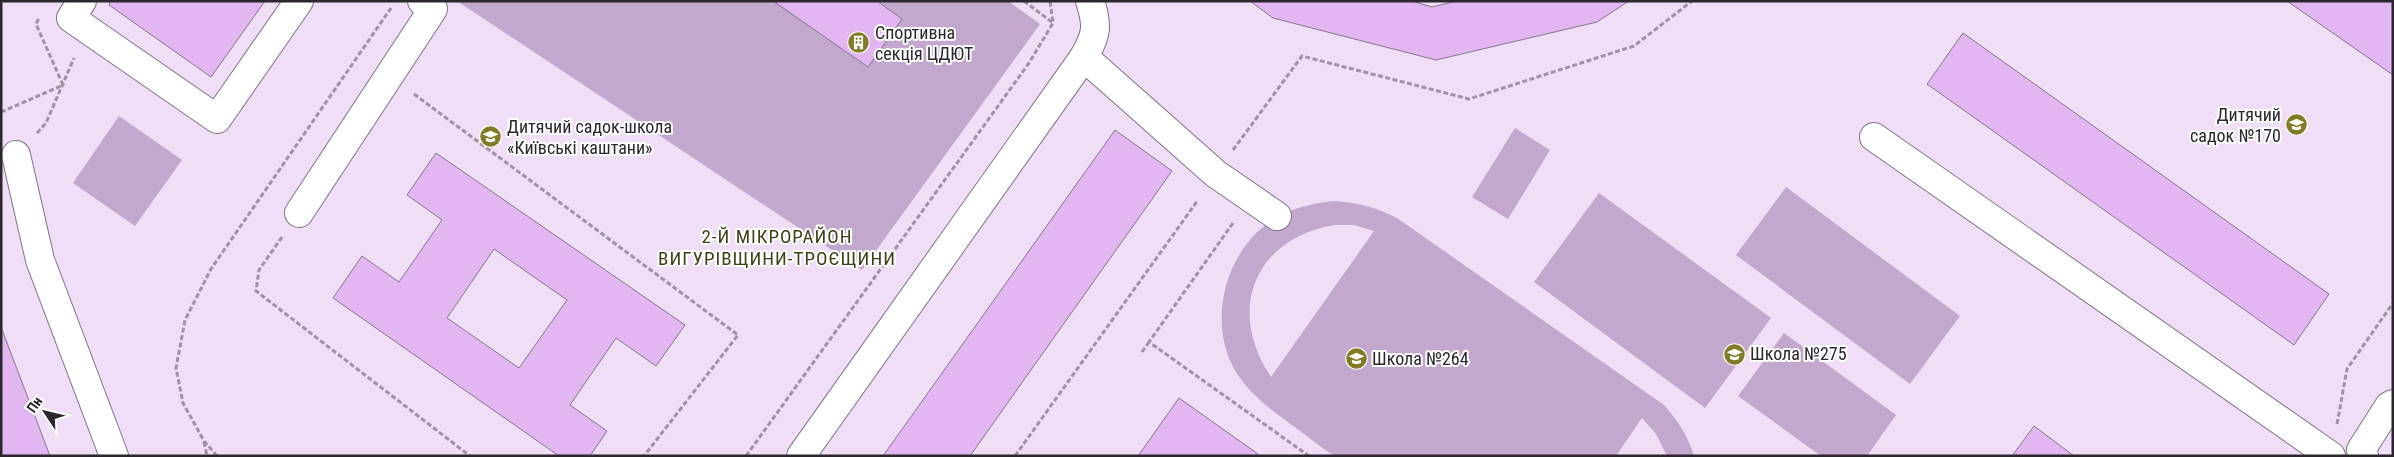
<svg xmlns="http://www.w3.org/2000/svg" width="2394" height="457" font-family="'Roboto Condensed',sans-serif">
<rect width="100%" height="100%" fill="#efdef5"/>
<!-- green -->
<g fill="#c2a8cc" fill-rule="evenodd">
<path d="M 457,1 L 1008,1 L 1040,24 L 862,270 Z"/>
<path d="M 119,116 L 182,160 L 135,226 L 73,183 Z"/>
<path d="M 1515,128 L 1550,150 L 1508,219 L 1472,197 Z"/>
<path d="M 1786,187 L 1960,316 L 1910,384 L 1736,255 Z"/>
<path d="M 1599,193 L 1771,318 L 1705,408 L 1534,282 Z"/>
<path d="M 1332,201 C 1356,202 1375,207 1397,218 L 1664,405 C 1678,421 1688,436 1694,456 L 1667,456 L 1656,434 L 1642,418 L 1616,456 C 1545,456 1475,456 1404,456 C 1391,456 1347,457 1336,456 C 1327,453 1305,434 1296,428 C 1273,411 1251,396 1236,372 C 1207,324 1224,255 1268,223 C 1288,209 1309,204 1332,201 ZM 1334,225 L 1354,225 L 1374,231 L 1271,377 C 1226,310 1254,239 1334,225 Z"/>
<path d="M 1784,333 L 1896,415 L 1867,456 L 1821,456 L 1738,396 Z"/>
</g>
<!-- building -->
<g fill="#e1b6f1" stroke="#85778b" fill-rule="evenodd">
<path d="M 111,1 L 265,1 L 211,77 L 109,5 Z"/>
<path d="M 773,1 L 877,1 L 902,19 L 868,67 Z"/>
<path d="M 1250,1 L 1412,1 L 1432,7 L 1457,1 L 1629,1 L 1597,22 L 1436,60 L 1273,18 Z"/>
<path d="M 2287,1 L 2393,1 L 2393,75 Z"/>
<path d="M 1963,33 L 2329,294 L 2294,345 L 1927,84 Z"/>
<path d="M 1115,130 L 1172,171 L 970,456 L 883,456 Z"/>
<path d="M 436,153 L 685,325 L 656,366 L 616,338 L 570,405 L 607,431 L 590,456 L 559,456 L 333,298 L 362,256 L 399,282 L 442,220 L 407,195 ZM 494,249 L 567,300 L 519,368 L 447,318 Z"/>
<path d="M 1,327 L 50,456 L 1,456 Z"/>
<path d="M 1179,398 L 1258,454 L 1257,456 L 1138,456 Z"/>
<path d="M 2034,426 L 2074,456 L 2012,456 Z"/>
</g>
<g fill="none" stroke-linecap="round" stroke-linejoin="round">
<defs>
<g id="minor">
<path d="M 82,1 L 71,18 L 217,119 L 299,1"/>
<path d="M 1084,57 L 1216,174 L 1277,216"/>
<path d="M 1874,137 L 2331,456"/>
<path d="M 16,155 L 40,260 L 114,456"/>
<path d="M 299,213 L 433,9 L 422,1"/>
<path d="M 801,456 L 1084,57 C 1097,34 1098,26 1090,1"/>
<path d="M 2364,456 L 2361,450 L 2389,406 L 2393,404"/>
</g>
</defs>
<!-- minor casing -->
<use href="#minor" stroke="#827388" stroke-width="30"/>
<!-- path -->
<g stroke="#9e92a3" stroke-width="3" stroke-dasharray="5 2.5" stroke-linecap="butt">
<path d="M 1024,1 L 1053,23"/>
<path d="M 414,94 L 738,335 L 644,456"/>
<path d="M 1,112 L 63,85 L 36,24 L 39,18"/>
<path d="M 37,133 L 46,123 L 74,58"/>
<path d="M 1233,150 L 1302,56 L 1469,99 L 1634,46 L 1692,1"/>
<path d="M 1233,223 L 1149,342 L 1309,456"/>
<path d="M 282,237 L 259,270 L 256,291 L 470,456"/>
<path d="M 1142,352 L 1149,342"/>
<path d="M 2337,424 L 2347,369 L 2393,303"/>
<path d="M 204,442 L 207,456"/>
<path d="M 217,456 L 204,441 L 183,403 L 176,368 L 185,320 L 211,269 L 391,8"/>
<path d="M 746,456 L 1029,63 L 1053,23 L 1050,1"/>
<path d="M 1015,456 L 1198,200"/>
</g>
<!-- minor -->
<use href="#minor" stroke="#fff" stroke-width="28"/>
</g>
<!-- icons -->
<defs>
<symbol id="building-disc" viewBox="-11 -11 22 22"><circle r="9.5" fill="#817c23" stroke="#fff"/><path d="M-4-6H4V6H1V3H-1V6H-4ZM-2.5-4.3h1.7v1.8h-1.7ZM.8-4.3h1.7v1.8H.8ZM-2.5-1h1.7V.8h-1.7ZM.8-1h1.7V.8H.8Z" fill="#fff"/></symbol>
<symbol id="school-disc" viewBox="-11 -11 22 22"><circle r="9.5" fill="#817c23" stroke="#fff"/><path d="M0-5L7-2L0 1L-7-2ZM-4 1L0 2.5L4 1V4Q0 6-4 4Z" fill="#fff"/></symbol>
</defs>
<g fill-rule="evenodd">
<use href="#building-disc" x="846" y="30" width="25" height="25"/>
<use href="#school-disc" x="2284" y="112" width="25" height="25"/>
<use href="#school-disc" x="478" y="124" width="25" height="25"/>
<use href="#school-disc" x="1722" y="342" width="25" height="25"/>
<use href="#school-disc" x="1344" y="346" width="25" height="25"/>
</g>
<g text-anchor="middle" stroke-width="4" stroke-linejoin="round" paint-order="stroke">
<!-- poi labels -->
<g font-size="18" fill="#2c262f" stroke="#fff" text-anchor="start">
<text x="875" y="39">Спортивна<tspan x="875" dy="21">секція ЦДЮТ</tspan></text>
<text x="2281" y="121" text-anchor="end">Дитячий<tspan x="2281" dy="21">садок №170</tspan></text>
<text x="507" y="133">Дитячий садок-школа<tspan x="507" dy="21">«Київські каштани»</tspan></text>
<text x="1750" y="360">Школа №275</text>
<text x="1372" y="365">Школа №264</text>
</g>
<!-- neighbourhood labels -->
<g font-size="19" letter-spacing="1" fill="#403e15" stroke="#fff">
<text x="777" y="243">2-Й МІКРОРАЙОН<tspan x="777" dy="22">ВИГУРІВЩИНИ-ТРОЄЩИНИ</tspan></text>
</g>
</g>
<!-- border -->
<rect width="2394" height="457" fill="none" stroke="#2c262f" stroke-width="5"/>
<!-- north arrow -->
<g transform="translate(45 412) rotate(305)" stroke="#ffffff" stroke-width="4" paint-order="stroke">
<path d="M0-4L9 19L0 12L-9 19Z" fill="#2c262f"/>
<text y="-8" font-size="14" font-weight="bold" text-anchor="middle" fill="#2c262f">Пн</text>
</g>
</svg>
